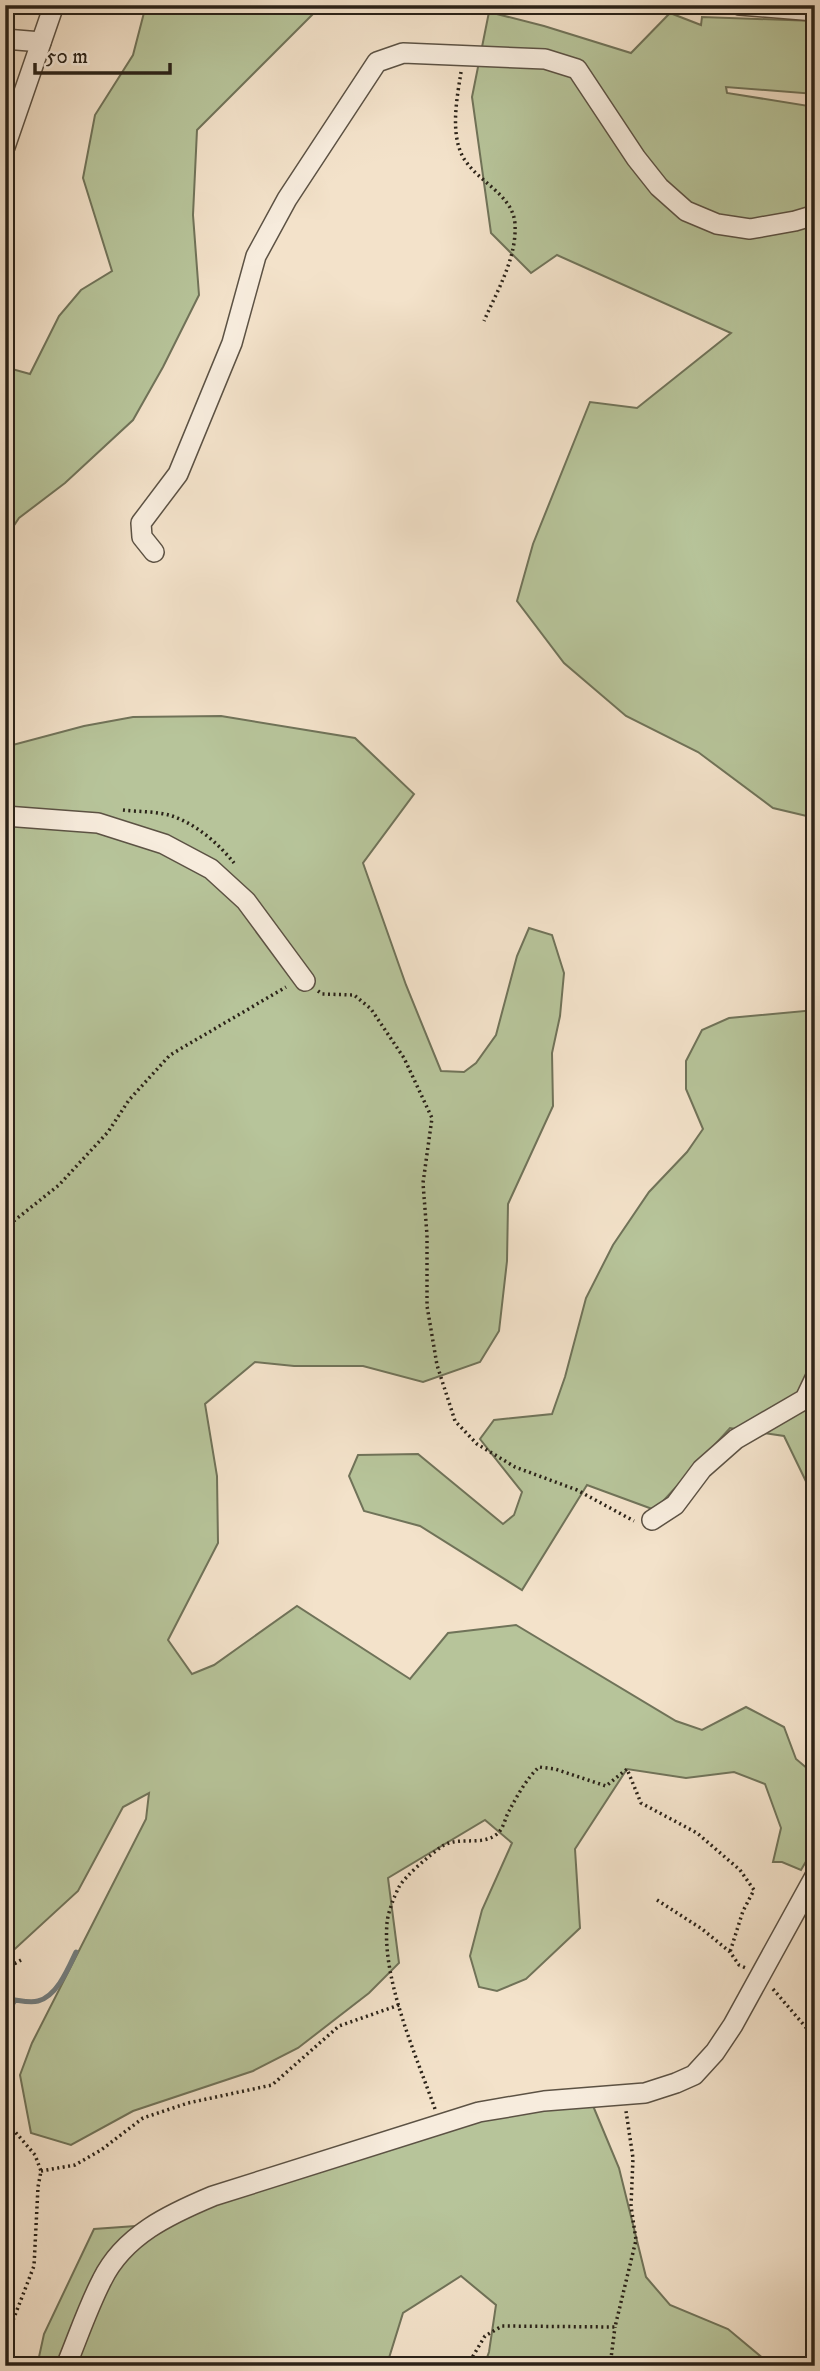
<svg xmlns="http://www.w3.org/2000/svg" width="820" height="2371" font-family="'IM FELL DW Pica',serif">
<rect width="100%" height="100%" fill="#f3e2ca"/>
<filter id="stains"><feTurbulence type="fractalNoise" baseFrequency=".00286" numOctaves="4"/><feColorMatrix values="0 0 0 0 .2 0 0 0 0 .09 0 0 0 0 .02 0 0 0 .5 -.17"/></filter>
<radialGradient id="worn" r=".72"><stop offset=".6" stop-color="#630" stop-opacity="0"/><stop offset="1" stop-color="#630" stop-opacity=".3"/></radialGradient>
<!-- green -->
<g fill="#b7c49a" stroke="#707359" stroke-width="2">
<path d="M 146,5 L 322,5 L 197,130 L 193,215 L 199,295 L 163,367 L 133,420 L 65,483 L 19,518 L 5,539 L 5,367 L 30,374 L 59,316 L 81,290 L 112,271 L 83,178 L 95,115 L 133,55 Z"/>
<path d="M 489,12 L 544,26 L 631,53 L 670,13 L 701,25 L 702,17 L 815,21 L 815,94 L 726,87 L 727,93 L 815,107 L 815,818 L 773,808 L 698,752 L 626,716 L 564,663 L 517,601 L 533,544 L 590,402 L 637,408 L 731,333 L 557,255 L 531,273 L 491,233 L 472,97 Z"/>
<path d="M 221,716 L 355,738 L 414,794 L 363,863 L 406,985 L 441,1071 L 464,1072 L 476,1063 L 496,1035 L 517,956 L 529,928 L 552,935 L 564,973 L 560,1016 L 552,1053 L 553,1106 L 508,1204 L 507,1261 L 499,1331 L 480,1362 L 423,1382 L 363,1366 L 294,1366 L 255,1362 L 205,1404 L 217,1476 L 218,1543 L 168,1640 L 192,1674 L 214,1665 L 297,1606 L 410,1679 L 448,1633 L 516,1625 L 676,1721 L 702,1730 L 746,1707 L 784,1727 L 796,1759 L 815,1775 L 815,1846 L 801,1870 L 782,1862 L 773,1862 L 781,1828 L 765,1784 L 734,1772 L 686,1778 L 627,1769 L 575,1849 L 580,1928 L 526,1979 L 497,1991 L 479,1987 L 470,1956 L 482,1910 L 512,1843 L 485,1820 L 388,1878 L 399,1963 L 369,1993 L 298,2048 L 253,2071 L 133,2111 L 71,2145 L 31,2133 L 20,2075 L 32,2043 L 146,1819 L 149,1793 L 123,1807 L 78,1891 L 5,1958 L 5,747 L 84,726 L 133,717 Z"/>
<path d="M 815,1010 L 815,1500 L 784,1436 L 730,1428 L 655,1510 L 587,1485 L 522,1590 L 420,1526 L 364,1511 L 349,1476 L 358,1455 L 418,1454 L 503,1524 L 514,1515 L 522,1492 L 480,1439 L 494,1420 L 552,1414 L 565,1377 L 586,1298 L 613,1245 L 649,1192 L 687,1152 L 703,1129 L 686,1089 L 686,1061 L 702,1030 L 729,1018 Z"/>
<path d="M 591,2101 L 619,2168 L 646,2277 L 670,2305 L 728,2329 L 765,2360 L 764,2366 L 484,2366 L 489,2352 L 496,2305 L 461,2276 L 403,2313 L 389,2358 L 392,2366 L 37,2366 L 44,2334 L 94,2229 L 164,2224 L 273,2184 L 485,2119 Z"/>
</g>
<g fill="none" stroke-linecap="round" stroke-linejoin="round">
<!-- stream -->
<g stroke="#727d7e" stroke-width="5">
<path d="M 5,2017 L 15,2000 C 22,2001 31,2003 38,2001 C 57,1996 68,1969 76,1952"/>
<path d="M 5,2284 L 8,2285 L 5,2294"/>
</g>
<defs>
<g id="minor">
<path d="M 740,5 L 815,11"/>
<path d="M 5,39 L 41,42"/>
<path d="M 5,147 L 54,5"/>
<path d="M 154,552 L 142,537 L 141,523 L 178,474 L 232,343 L 256,256 L 287,199 L 377,62 L 403,53 L 545,59 L 577,69 L 636,158 L 659,187 L 686,211 L 717,224 L 750,229 L 795,221 L 815,215"/>
<path d="M 5,816 L 98,823 L 164,844 L 211,869 L 246,901 L 305,981"/>
<path d="M 652,1520 L 675,1505 L 702,1469 L 736,1439 L 805,1399 L 815,1378"/>
<path d="M 66,2366 C 78,2337 88,2307 102,2280 C 124,2235 170,2214 213,2196 L 479,2112 L 544,2101 L 645,2093 L 676,2083 L 694,2075 L 715,2052 L 733,2025 L 815,1876"/>
</g>
</defs>
<!-- minor casing -->
<use href="#minor" stroke="#5c5244" stroke-width="22"/>
<!-- path -->
<g stroke="#2a2218" stroke-width="3.5" stroke-dasharray="2 3.5" stroke-linecap="butt">
<path d="M 461,72 C 457,98 450,133 463,157 C 477,182 513,194 515,224 C 517,258 497,291 484,321"/>
<path d="M 123,810 C 138,812 157,811 172,816 C 196,824 219,844 234,863"/>
<path d="M 318,991 L 322,994 L 354,995 L 371,1009 L 404,1058 L 432,1118 L 423,1183 L 427,1235 L 427,1306 L 437,1365 L 455,1421 L 477,1444 L 515,1467 L 577,1490 L 634,1521"/>
<path d="M 5,1228 L 59,1185 L 108,1132 L 129,1100 L 170,1055 L 286,987"/>
<path d="M 657,1900 L 702,1929 L 730,1952 L 739,1965 L 746,1968"/>
<path d="M 5,1969 L 21,1960"/>
<path d="M 773,1989 L 815,2038"/>
<path d="M 435,2109 C 416,2055 382,1980 387,1923 C 388,1912 394,1897 399,1887 C 405,1876 430,1855 441,1847 C 458,1835 481,1847 497,1834 C 504,1828 505,1818 509,1811 C 517,1796 527,1778 539,1767 L 555,1769 L 606,1786 L 627,1769 L 641,1803 L 697,1833 L 740,1870 L 754,1890 L 743,1911 L 730,1952"/>
<path d="M 5,2120 L 35,2155 L 41,2171 L 38,2187 L 34,2266 L 5,2341"/>
<path d="M 41,2171 L 75,2165 L 101,2150 L 143,2118 L 188,2103 L 272,2085 L 339,2026 L 399,2005"/>
<path d="M 467,2366 L 485,2336 L 502,2326 L 615,2327 L 636,2240 L 631,2206 L 633,2158 L 626,2111"/>
<path d="M 610,2366 L 615,2327"/>
<path d="M 803,2366 L 815,2345"/>
</g>
<!-- minor -->
<use href="#minor" stroke="#f7ecdd" stroke-width="19"/>
</g>
<!-- margin -->
<rect width="820" height="2371" fill="none" stroke="#f3e2ca" stroke-width="28"/>
<rect x="7" y="7" width="806" height="2357" fill="none" stroke="#2a2218" stroke-width="3.5"/>
<rect x="14" y="14" width="792" height="2343" fill="none" stroke="#2a2218" stroke-width="2"/>
<!-- scale -->
<path d="M35 63v10h135v-10" fill="none" stroke="#2a2218" stroke-width="3.5"/>
<text x="46" y="63" font-size="21" fill="#2a2218" stroke="#f7ecdd" stroke-width="5" paint-order="stroke">50 m</text>
<rect width="100%" height="100%" filter="url(#stains)"/>
<rect width="100%" height="100%" fill="url(#worn)"/>
</svg>
